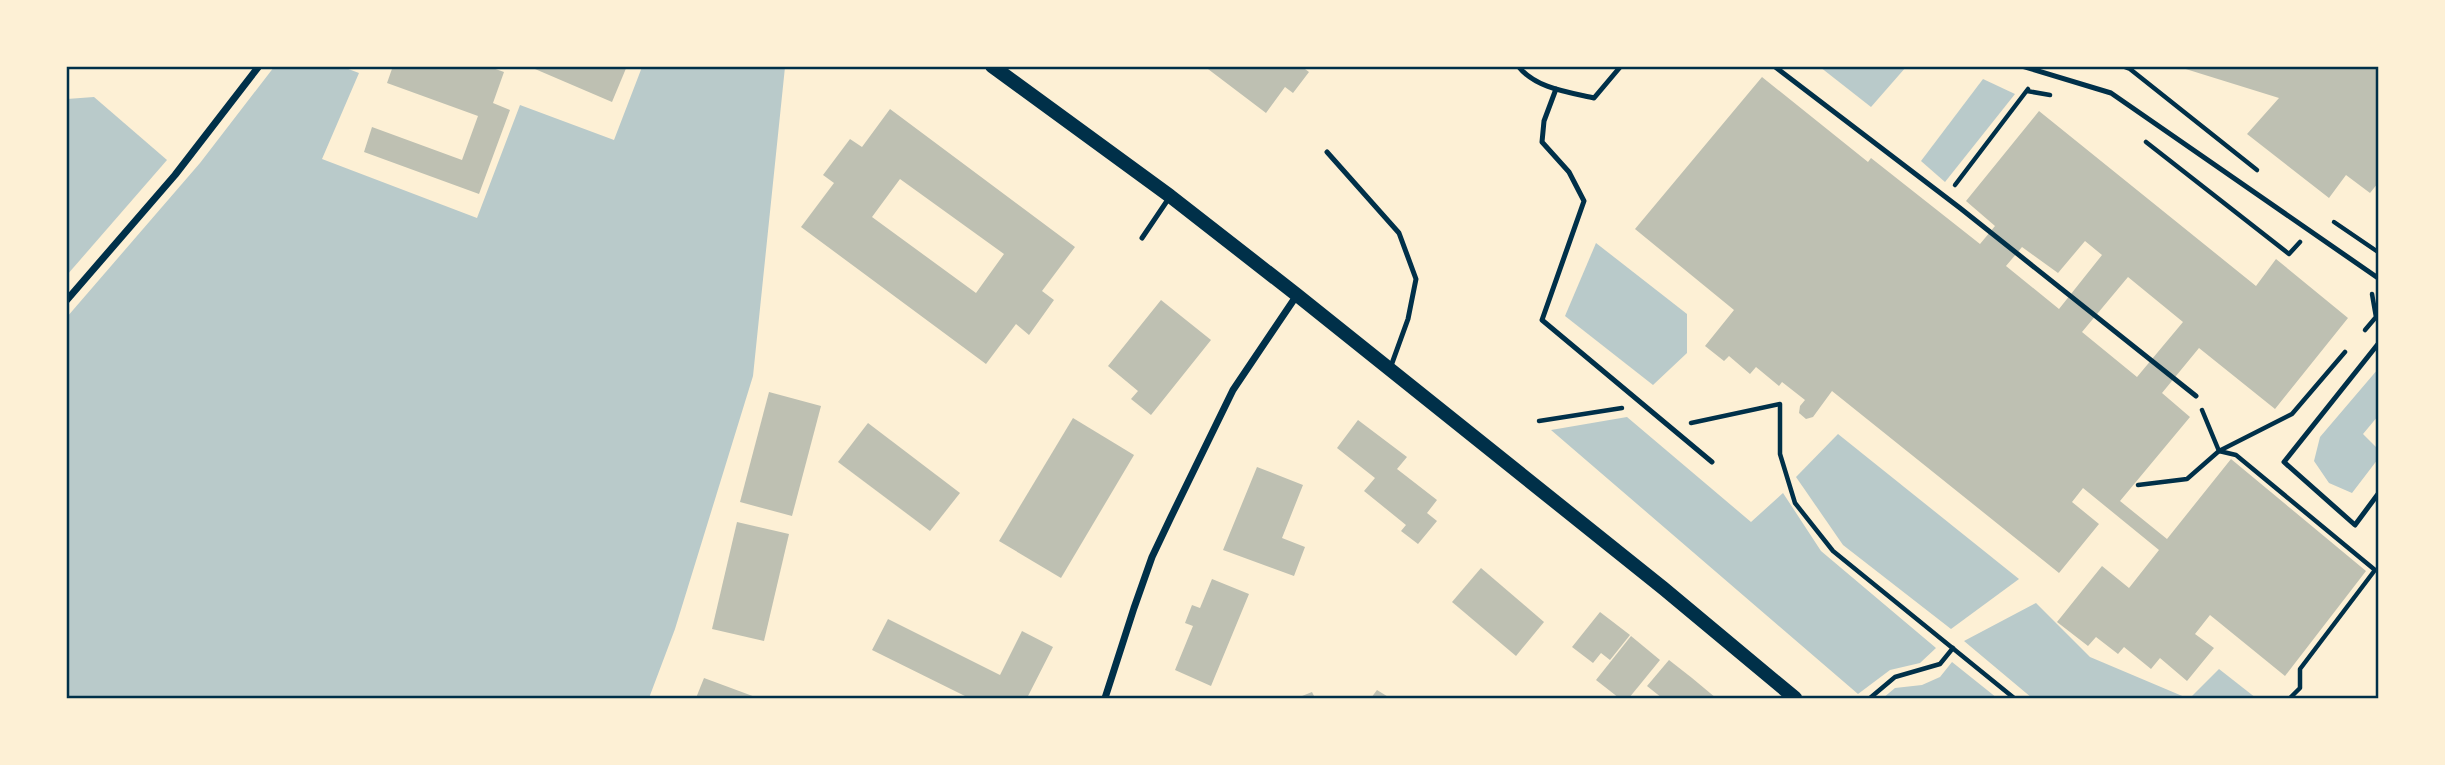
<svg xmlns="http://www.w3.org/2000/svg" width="2445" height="765" font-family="'Roboto Condensed',sans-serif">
<rect width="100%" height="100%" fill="#fdf0d5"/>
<!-- green -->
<g fill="#b9caca">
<path d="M 274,67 L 343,67 L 359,73 L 322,159 L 477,218 L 520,105 L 614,140 L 642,67 L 785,67 L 753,376 L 675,629 L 649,698 L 67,698 L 67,317 L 200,163 Z"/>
<path d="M 1820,67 L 1906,67 L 1871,107 Z"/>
<path d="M 1983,79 L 2015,94 L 1945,182 L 1921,161 Z"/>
<path d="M 94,97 L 167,160 L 67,275 L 67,99 Z"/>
<path d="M 1596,243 L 1687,314 L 1687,353 L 1653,385 L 1565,316 Z"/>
<path d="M 2378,369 L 2378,416 L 2363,434 L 2378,449 L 2378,459 L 2352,493 L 2329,483 L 2314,461 L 2320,437 Z"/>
<path d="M 1627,417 L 1751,522 L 1783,493 L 1821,551 L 1936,648 L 1920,663 L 1890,670 L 1858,694 L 1551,430 Z"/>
<path d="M 1838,434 L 2019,579 L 1951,629 L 1843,545 L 1796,477 Z"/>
<path d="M 2036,603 L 2090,657 L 2187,698 L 2032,698 L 1964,641 Z"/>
<path d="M 1952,662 L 1997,698 L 1883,698 L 1895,688 L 1922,685 L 1940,677 Z"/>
<path d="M 2219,669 L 2256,698 L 2190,698 Z"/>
</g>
<!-- building -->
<g fill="#bec0b2" fill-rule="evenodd">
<path d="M 393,66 L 487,66 L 504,72 L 493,103 L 510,110 L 479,194 L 364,152 L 372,127 L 462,160 L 478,116 L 387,83 Z"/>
<path d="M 528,66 L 627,66 L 612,102 Z"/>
<path d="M 1204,66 L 1301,66 L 1309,72 L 1293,93 L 1285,87 L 1266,113 Z"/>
<path d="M 2176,66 L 2378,66 L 2378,183 L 2370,193 L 2346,175 L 2329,198 L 2247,134 L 2279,98 Z"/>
<path d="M 1762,77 L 1868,162 L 1871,158 L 1980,244 L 1995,226 L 1966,201 L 2039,111 L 2256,286 L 2276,259 L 2348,318 L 2275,409 L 2199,348 L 2162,393 L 2190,417 L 2120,501 L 2167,539 L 2231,459 L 2366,571 L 2285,676 L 2210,615 L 2195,634 L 2214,648 L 2187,681 L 2160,658 L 2151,669 L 2124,647 L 2118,654 L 2096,637 L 2088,646 L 2057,622 L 2102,566 L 2129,588 L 2159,550 L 2083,488 L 2072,502 L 2099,524 L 2059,573 L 1832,391 L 1813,417 L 1806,419 L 1799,413 L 1800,406 L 1805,400 L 1782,382 L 1779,386 L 1756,367 L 1750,374 L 1729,356 L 1724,361 L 1705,346 L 1734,310 L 1635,229 ZM 2085,241 L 2102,255 L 2059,309 L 2006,266 L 2022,247 L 2058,273 ZM 2128,277 L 2183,322 L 2137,377 L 2082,332 Z"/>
<path d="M 890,109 L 1075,247 L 1042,291 L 1054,300 L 1029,335 L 1016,324 L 986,364 L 801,227 L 834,183 L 823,175 L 850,139 L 862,147 ZM 900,179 L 1004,254 L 976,293 L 872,217 Z"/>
<path d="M 1161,300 L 1211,340 L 1151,415 L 1131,399 L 1138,391 L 1108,366 Z"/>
<path d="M 769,392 L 821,406 L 792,516 L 740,502 Z"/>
<path d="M 1073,418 L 1134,455 L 1061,578 L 999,541 Z"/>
<path d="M 1358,420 L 1407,457 L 1397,469 L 1437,500 L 1427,513 L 1437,521 L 1418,544 L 1401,531 L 1406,525 L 1364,491 L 1375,478 L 1337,448 Z"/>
<path d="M 868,423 L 960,493 L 930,531 L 838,462 Z"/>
<path d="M 1257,467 L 1303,485 L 1282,538 L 1305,547 L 1294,576 L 1223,550 Z"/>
<path d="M 737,522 L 789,534 L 764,641 L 712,629 Z"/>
<path d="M 1481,568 L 1544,622 L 1516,656 L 1452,602 Z"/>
<path d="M 1212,579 L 1249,594 L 1211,686 L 1175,670 L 1193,626 L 1185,623 L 1192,605 L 1200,608 Z"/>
<path d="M 1600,612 L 1630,635 L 1610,660 L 1601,653 L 1593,663 L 1572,647 Z"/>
<path d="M 888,619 L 1000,675 L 1022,631 L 1053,647 L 1027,698 L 969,698 L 872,650 Z"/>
<path d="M 1631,636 L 1660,660 L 1629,698 L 1619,698 L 1596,680 Z"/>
<path d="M 1669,660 L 1692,678 L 1716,698 L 1662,698 L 1647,686 Z"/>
<path d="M 704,678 L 758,698 L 696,698 Z"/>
<path d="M 1377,690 L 1390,698 L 1371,698 Z"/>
<path d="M 1312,692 L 1315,698 L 1297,698 Z"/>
</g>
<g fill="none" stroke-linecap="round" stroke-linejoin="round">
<!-- path -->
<g stroke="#003049" stroke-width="4.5">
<path d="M 2122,66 L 2130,69 L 2257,170"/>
<path d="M 2027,91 L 2050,95"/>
<path d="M 2146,142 L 2289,254 L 2300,242"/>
<path d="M 1955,185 L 2028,89"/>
<path d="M 2334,222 L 2378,252"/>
<path d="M 2365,330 L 2376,317 L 2372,294"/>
<path d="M 2202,410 L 2219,451 L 2292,414 L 2345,352"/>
<path d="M 1539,421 L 1622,408"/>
<path d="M 1691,423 L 1780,404 L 1780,454 L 1795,503 L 1833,551 L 2014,698"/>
<path d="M 2138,485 L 2187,479 L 2219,451 L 2236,455 L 2375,570 L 2300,669 L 2300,688 L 2290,698"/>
<path d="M 1870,698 L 1895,677 L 1940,664 L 1953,648"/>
</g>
<!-- service -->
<g stroke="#003049" stroke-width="5">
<path d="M 1518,66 C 1535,88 1567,92 1594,98 L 1621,66"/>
<path d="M 1774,66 L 1960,208 L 2196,396"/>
<path d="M 2022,66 L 2111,93 L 2378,278"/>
<path d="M 1556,89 L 1544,121 L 1542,142 L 1569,172 L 1584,201 L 1542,320 L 1712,462"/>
<path d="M 1327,152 L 1399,233 L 1416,279 L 1408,319 L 1391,366"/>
<path d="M 1142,238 L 1169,198"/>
<path d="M 2378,344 L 2284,462 L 2355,525 L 2378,494"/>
</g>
<!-- minor -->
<g stroke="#003049" stroke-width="7">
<path d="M 66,301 L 175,175 L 259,66"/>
<path d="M 1105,698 L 1134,608 L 1152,557 L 1171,517 L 1233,390 L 1297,295"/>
</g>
<!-- secondary -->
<path stroke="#003049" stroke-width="14" d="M 992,66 L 1170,196 L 1297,295 L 1663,588 L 1795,698"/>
</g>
<!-- border -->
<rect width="2445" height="765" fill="none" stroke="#fdf0d5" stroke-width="136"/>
<rect x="68" y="68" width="2309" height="629" fill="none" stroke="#003049" stroke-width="2.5"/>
</svg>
